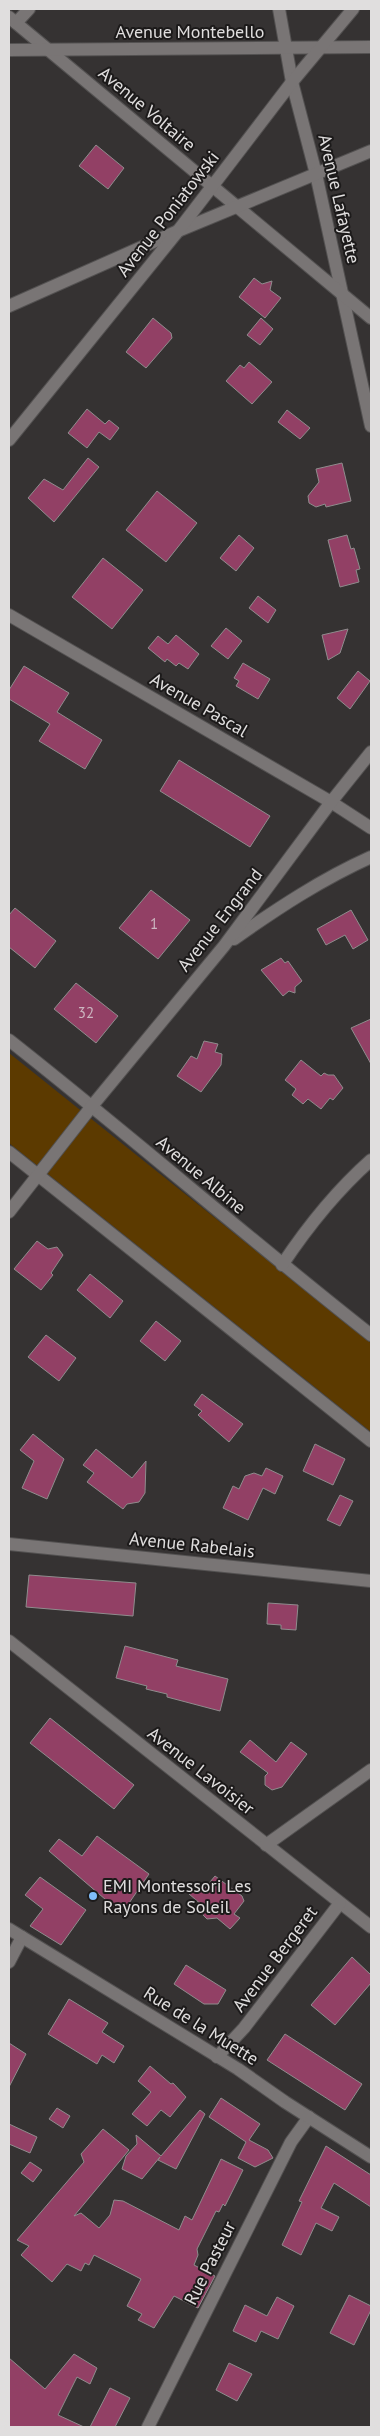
<svg xmlns="http://www.w3.org/2000/svg" width="380" height="2436" font-family="'PT Sans',sans-serif">
<rect width="100%" height="100%" fill="#353232"/>
<!-- green -->
<path fill="#5c3a00" d="M 9,1053 L 371,1343 L 371,1432 L 9,1143 Z"/>
<!-- building -->
<g fill="#924065" stroke="#8f8c8d">
<path d="M 96,145 L 124,168 L 108,189 L 79,166 Z"/>
<path d="M 254,278 L 262,284 L 272,281 L 270,290 L 281,298 L 265,318 L 239,297 Z"/>
<path d="M 153,318 L 171,333 L 172,338 L 146,368 L 126,352 Z"/>
<path d="M 261,318 L 273,329 L 260,345 L 247,335 Z"/>
<path d="M 249,362 L 272,382 L 252,404 L 226,381 L 240,365 L 244,368 Z"/>
<path d="M 87,409 L 105,424 L 109,420 L 119,428 L 110,440 L 99,432 L 87,448 L 68,433 Z"/>
<path d="M 287,410 L 310,428 L 300,439 L 278,422 Z"/>
<path d="M 88,458 L 99,467 L 54,522 L 28,498 L 44,479 L 63,490 Z"/>
<path d="M 342,463 L 351,501 L 326,507 L 325,504 L 316,507 L 309,503 L 308,496 L 319,482 L 316,469 Z"/>
<path d="M 157,491 L 197,523 L 166,562 L 126,530 Z"/>
<path d="M 239,535 L 254,548 L 236,571 L 220,558 Z"/>
<path d="M 347,535 L 351,549 L 354,548 L 360,569 L 356,570 L 359,582 L 340,587 L 328,540 Z"/>
<path d="M 103,558 L 143,590 L 112,629 L 72,597 Z"/>
<path d="M 258,596 L 276,610 L 268,623 L 249,608 Z"/>
<path d="M 226,628 L 242,641 L 228,659 L 211,646 Z"/>
<path d="M 348,629 L 340,653 L 328,660 L 322,635 Z"/>
<path d="M 176,635 L 199,654 L 188,669 L 179,663 L 176,666 L 167,659 L 165,662 L 148,648 L 158,636 L 168,644 Z"/>
<path d="M 243,663 L 270,679 L 258,699 L 236,686 L 239,681 L 234,678 Z"/>
<path d="M 24,666 L 69,693 L 57,712 L 102,740 L 85,769 L 39,741 L 50,724 L 9,699 L 9,690 Z"/>
<path d="M 358,671 L 370,681 L 350,709 L 337,698 Z"/>
<path d="M 179,760 L 270,816 L 250,847 L 160,791 Z"/>
<path d="M 151,890 L 190,920 L 158,959 L 119,928 Z"/>
<path d="M 15,908 L 56,941 L 35,968 L 9,947 L 9,915 Z"/>
<path d="M 351,910 L 368,940 L 353,949 L 345,935 L 326,945 L 317,929 Z"/>
<path d="M 281,958 L 285,963 L 288,961 L 302,981 L 295,987 L 295,993 L 289,991 L 283,996 L 261,970 Z"/>
<path d="M 76,983 L 118,1016 L 96,1043 L 54,1009 Z"/>
<path d="M 371,1019 L 371,1064 L 351,1028 Z"/>
<path d="M 204,1041 L 218,1044 L 215,1052 L 222,1054 L 221,1065 L 201,1092 L 177,1076 L 191,1056 L 197,1059 Z"/>
<path d="M 301,1060 L 321,1076 L 324,1073 L 328,1075 L 334,1075 L 343,1088 L 333,1100 L 330,1098 L 321,1109 L 308,1099 L 303,1104 L 292,1095 L 296,1089 L 285,1080 Z"/>
<path d="M 37,1241 L 48,1249 L 57,1247 L 63,1255 L 51,1273 L 53,1275 L 41,1290 L 14,1269 Z"/>
<path d="M 90,1274 L 123,1301 L 110,1318 L 77,1290 Z"/>
<path d="M 156,1321 L 181,1341 L 165,1361 L 140,1341 Z"/>
<path d="M 46,1335 L 76,1358 L 59,1381 L 28,1357 Z"/>
<path d="M 202,1394 L 243,1424 L 229,1442 L 198,1415 L 202,1411 L 194,1405 Z"/>
<path d="M 33,1434 L 64,1459 L 47,1499 L 22,1488 L 34,1461 L 20,1450 Z"/>
<path d="M 315,1444 L 345,1459 L 333,1485 L 303,1471 Z"/>
<path d="M 96,1449 L 132,1478 L 146,1461 L 145,1493 L 139,1502 L 127,1504 L 123,1509 L 87,1482 L 94,1473 L 83,1465 Z"/>
<path d="M 266,1468 L 283,1476 L 275,1494 L 263,1488 L 248,1520 L 223,1508 L 233,1486 L 239,1489 L 245,1476 L 254,1473 L 262,1476 Z"/>
<path d="M 340,1495 L 353,1501 L 340,1526 L 327,1520 Z"/>
<path d="M 29,1575 L 136,1583 L 133,1616 L 26,1607 Z"/>
<path d="M 268,1603 L 298,1605 L 296,1630 L 281,1629 L 281,1625 L 267,1624 Z"/>
<path d="M 125,1646 L 178,1660 L 176,1666 L 228,1679 L 220,1711 L 167,1697 L 167,1694 L 146,1689 L 147,1686 L 116,1678 Z"/>
<path d="M 50,1718 L 134,1785 L 114,1809 L 30,1743 Z"/>
<path d="M 250,1740 L 276,1762 L 291,1742 L 307,1754 L 282,1787 L 272,1790 L 265,1785 L 265,1776 L 268,1773 L 240,1752 Z"/>
<path d="M 97,1836 L 149,1874 L 125,1909 L 124,1907 L 120,1912 L 49,1851 L 59,1839 L 82,1856 Z"/>
<path d="M 215,1876 L 242,1896 L 244,1901 L 234,1914 L 240,1918 L 230,1929 L 217,1918 L 207,1919 L 203,1915 L 202,1905 L 189,1894 L 200,1885 L 205,1888 Z"/>
<path d="M 40,1877 L 86,1910 L 61,1945 L 30,1926 L 43,1909 L 25,1895 Z"/>
<path d="M 352,1957 L 371,1975 L 371,1983 L 335,2025 L 311,2005 Z"/>
<path d="M 186,1965 L 226,1990 L 218,2004 L 204,2004 L 174,1984 Z"/>
<path d="M 69,1999 L 108,2023 L 102,2032 L 124,2046 L 114,2063 L 102,2055 L 97,2064 L 48,2034 Z"/>
<path d="M 285,2034 L 362,2084 L 345,2110 L 267,2060 Z"/>
<path d="M 9,2043 L 26,2054 L 9,2087 Z"/>
<path d="M 150,2066 L 171,2084 L 173,2083 L 186,2097 L 170,2117 L 161,2110 L 147,2126 L 132,2114 L 151,2092 L 138,2081 Z"/>
<path d="M 221,2098 L 260,2124 L 249,2140 L 268,2150 L 273,2158 L 255,2167 L 238,2158 L 246,2142 L 209,2117 Z"/>
<path d="M 57,2108 L 70,2116 L 63,2128 L 49,2119 Z"/>
<path d="M 200,2110 L 205,2114 L 176,2169 L 158,2160 L 160,2157 L 142,2179 L 122,2169 L 126,2156 L 137,2144 L 136,2135 L 161,2156 Z"/>
<path d="M 9,2124 L 37,2137 L 30,2153 L 9,2144 Z"/>
<path d="M 103,2129 L 129,2150 L 74,2216 L 81,2213 L 99,2228 L 110,2215 L 114,2200 L 123,2201 L 179,2230 L 185,2216 L 192,2220 L 221,2159 L 243,2170 L 225,2206 L 223,2204 L 219,2212 L 216,2211 L 197,2249 L 198,2255 L 194,2265 L 215,2276 L 198,2308 L 174,2296 L 154,2328 L 138,2320 L 142,2314 L 127,2306 L 141,2279 L 94,2255 L 89,2265 L 85,2263 L 81,2271 L 67,2264 L 52,2282 L 21,2255 L 29,2246 L 17,2240 L 84,2162 L 81,2154 Z"/>
<path d="M 326,2146 L 371,2175 L 371,2207 L 334,2183 L 321,2208 L 339,2217 L 332,2231 L 316,2223 L 301,2255 L 282,2245 L 302,2202 L 299,2201 Z"/>
<path d="M 30,2162 L 42,2170 L 33,2182 L 21,2173 Z"/>
<path d="M 349,2295 L 371,2306 L 371,2310 L 354,2345 L 330,2333 Z"/>
<path d="M 277,2297 L 294,2306 L 278,2339 L 261,2331 L 256,2342 L 233,2331 L 245,2305 L 267,2316 Z"/>
<path d="M 74,2354 L 97,2368 L 90,2384 L 77,2377 L 58,2415 L 84,2427 L 9,2427 L 9,2358 L 45,2389 Z"/>
<path d="M 229,2363 L 252,2374 L 237,2401 L 216,2390 Z"/>
<path d="M 110,2388 L 130,2398 L 115,2427 L 90,2427 Z"/>
</g>
<g fill="none" stroke-linecap="round" stroke-linejoin="round">
<defs>
<g id="street">
<path d="M 279,9 L 292,82 L 316,174 L 371,426"/>
<path d="M 9,17 L 16,23 L 29,9"/>
<path d="M 16,23 L 371,318"/>
<path d="M 9,50 L 371,47"/>
<path d="M 9,306 L 178,231 L 371,151"/>
<path d="M 9,440 L 178,231 L 292,82 L 353,9"/>
<path d="M 9,615 L 331,802 L 371,828"/>
<path d="M 234,939 C 278,908 322,879 371,857"/>
<path d="M 9,1040 C 131,1136 249,1239 371,1335"/>
<path d="M 9,1152 L 371,1441"/>
<path d="M 9,1212 L 92,1106 L 224,946 L 331,802 L 371,752"/>
<path d="M 282,1265 C 308,1226 336,1191 371,1160"/>
<path d="M 9,1544 L 371,1581"/>
<path d="M 9,1641 L 371,1927"/>
<path d="M 266,1845 L 371,1770"/>
<path d="M 9,1962 L 22,1937"/>
<path d="M 217,2057 L 244,2028 L 340,1903"/>
<path d="M 148,2427 L 291,2142 L 309,2117"/>
</g>
<path id="secondary" d="M 9,1929 L 238,2069 L 285,2102 L 371,2157"/>
</defs>
<!-- street casing -->
<use href="#street" stroke="#535151" stroke-width="14"/>
<!-- secondary casing -->
<use href="#secondary" stroke="#535151" stroke-width="14"/>
<!-- street -->
<use href="#street" stroke="#797575" stroke-width="12"/>
<!-- secondary -->
<use href="#secondary" stroke="#797575" stroke-width="12"/>
</g>
<!-- markers -->
<circle fill="#7fbdfa" stroke="#1c1a1a" stroke-width="2" cx="93" cy="1896" r="5"/>
<g text-anchor="middle" stroke-width="4" stroke-linejoin="round" paint-order="stroke">
<!-- number labels -->
<g font-size="15" fill="#ccb6c0">
<text x="154" y="929">1</text>
<text x="86" y="1018">32</text>
</g>
<!-- street labels -->
<g font-size="18" fill="#e0dede" stroke="#1c1a1a">
<text x="190" y="38">Avenue Montebello</text>
<text transform="translate(147 109) rotate(40)" y="6">Avenue Voltaire</text>
<text transform="translate(339 199) rotate(77)" y="6">Avenue Lafayette</text>
<text transform="translate(168 214) rotate(-52)" y="6">Avenue Poniatowski</text>
<text transform="translate(199 705) rotate(30)" y="6">Avenue Pascal</text>
<text transform="translate(220 920) rotate(-52)" y="6">Avenue Engrand</text>
<text transform="translate(201 1175) rotate(40)" y="6">Avenue Albine</text>
<text transform="translate(192 1545) rotate(6)" y="6">Avenue Rabelais</text>
<text transform="translate(201 1771) rotate(38)" y="6">Avenue Lavoisier</text>
<text transform="translate(275 1959) rotate(-53)" y="6">Avenue Bergeret</text>
<text transform="translate(201 2026) rotate(32)" y="6">Rue de la Muette</text>
<text transform="translate(210 2263) rotate(-63)" y="6">Rue Pasteur</text>
</g>
<!-- poi labels -->
<g font-size="18" fill="#e0dede" stroke="#1c1a1a" text-anchor="start">
<text x="103" y="1892">EMI Montessori Les<tspan x="103" dy="21">Rayons de Soleil</tspan></text>
</g>
</g>
<!-- border -->
<rect width="380" height="2436" fill="none" stroke="#e0dede" stroke-width="20"/>
</svg>
